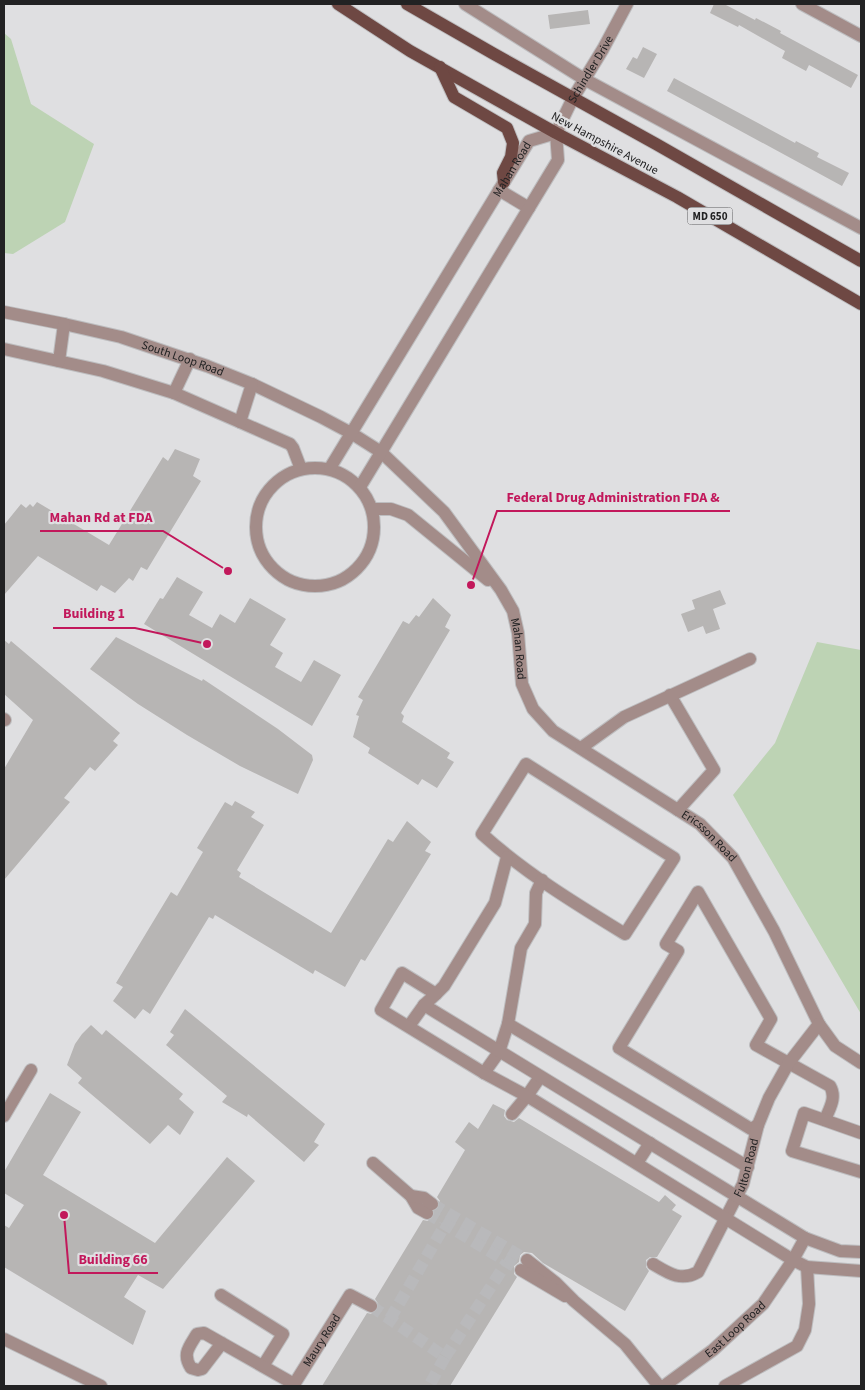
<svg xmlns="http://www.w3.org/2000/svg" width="865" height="1390" font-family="'Source Sans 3',sans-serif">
<rect width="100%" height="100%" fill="#dfdfe1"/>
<!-- green -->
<g fill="#bdd3b4">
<path d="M 4,33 L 11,39 L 31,104 L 94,144 L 65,222 L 13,254 L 4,253 Z"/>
<path d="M 817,642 L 861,650 L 861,1014 L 733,795 L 775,743 Z"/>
</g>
<!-- building -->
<g fill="#b7b5b4">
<path d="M 714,4 L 724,4 L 755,20 L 756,18 L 781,31 L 780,33 L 858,75 L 851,88 L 809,65 L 806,71 L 782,58 L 785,51 L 739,25 L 738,27 L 710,13 Z"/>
<path d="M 588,10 L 590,24 L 550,29 L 548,15 Z"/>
<path d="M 643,47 L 657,54 L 644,78 L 626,69 L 633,57 L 637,59 Z"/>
<path d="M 674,78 L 795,143 L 796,141 L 819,153 L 817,157 L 849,173 L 842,186 L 667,91 Z"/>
<path d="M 175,449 L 200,459 L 193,476 L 201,481 L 147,570 L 141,567 L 133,581 L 129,578 L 115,593 L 101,585 L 97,591 L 38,556 L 4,595 L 4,525 L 21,504 L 26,508 L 30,504 L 33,507 L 37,502 L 109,545 L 163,457 L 168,461 Z"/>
<path d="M 177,577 L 203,592 L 189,615 L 212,628 L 220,614 L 235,623 L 250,598 L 286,619 L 270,645 L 283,653 L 275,667 L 301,682 L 314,660 L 341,675 L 312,726 L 144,624 L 160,598 L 163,599 Z"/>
<path d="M 720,590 L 726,604 L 713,609 L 720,629 L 706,634 L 703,626 L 688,632 L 681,614 L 695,609 L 692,600 Z"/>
<path d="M 433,598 L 451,615 L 445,627 L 450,630 L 401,713 L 404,716 L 402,722 L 450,753 L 447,758 L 454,762 L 437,788 L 422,779 L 418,785 L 368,753 L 370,748 L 353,737 L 359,716 L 356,715 L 363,700 L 358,697 L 403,621 L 409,624 L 416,615 L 419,617 Z"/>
<path d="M 116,637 L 202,681 L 203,679 L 278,729 L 312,755 L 313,760 L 298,794 L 240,766 L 187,735 L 138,704 L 90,669 Z"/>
<path d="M 4,640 L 9,644 L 11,641 L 120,733 L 113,741 L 118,745 L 95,771 L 90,767 L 64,798 L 70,802 L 4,880 L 4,769 L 33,720 L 4,694 Z"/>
<path d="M 235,801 L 255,812 L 251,817 L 264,825 L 237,870 L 241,873 L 239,877 L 331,933 L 388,839 L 393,842 L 407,821 L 431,842 L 425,851 L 431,854 L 365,961 L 361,959 L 345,987 L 315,970 L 313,974 L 215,915 L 213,919 L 209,917 L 150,1014 L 143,1009 L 135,1019 L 113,1001 L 123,987 L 116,983 L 171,892 L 177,896 L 203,852 L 197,848 L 225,802 L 232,806 Z"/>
<path d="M 185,1009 L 325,1124 L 314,1142 L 319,1145 L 304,1162 L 248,1114 L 247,1117 L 222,1102 L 227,1096 L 166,1045 L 174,1035 L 170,1032 Z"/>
<path d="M 91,1025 L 102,1035 L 106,1030 L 183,1094 L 179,1099 L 194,1112 L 180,1135 L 168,1125 L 150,1144 L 78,1083 L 82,1078 L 67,1065 L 75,1044 L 82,1034 Z"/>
<path d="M 50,1093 L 81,1112 L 43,1175 L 155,1243 L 227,1157 L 255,1181 L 163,1289 L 138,1275 L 124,1297 L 146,1311 L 133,1345 L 4,1267 L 4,1225 L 9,1228 L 24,1205 L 4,1193 L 4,1172 Z"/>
<path d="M 493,1104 L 505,1110 L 504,1116 L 507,1120 L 514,1122 L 519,1118 L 659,1202 L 665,1195 L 676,1205 L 672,1210 L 682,1216 L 657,1257 L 650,1257 L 646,1260 L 646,1267 L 649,1271 L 625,1311 L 543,1263 L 532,1253 L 524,1252 L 520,1255 L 519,1262 L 514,1266 L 514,1274 L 517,1277 L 450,1386 L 322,1386 L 367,1313 L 372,1314 L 378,1310 L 379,1305 L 375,1299 L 423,1220 L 428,1221 L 432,1220 L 434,1216 L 435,1212 L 439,1208 L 440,1201 L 437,1197 L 465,1150 L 455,1142 L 469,1122 L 478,1129 Z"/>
</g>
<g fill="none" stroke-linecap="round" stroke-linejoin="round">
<!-- minor-tunnel -->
<g stroke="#b9b9bb" stroke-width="12" stroke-dasharray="12 6" stroke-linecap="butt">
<path d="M 432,1204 L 527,1260"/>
<path d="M 427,1213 L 514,1266"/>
<path d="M 371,1306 L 445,1357 L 429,1386"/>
<path d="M 390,1319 L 445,1225"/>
<path d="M 445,1357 L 507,1262"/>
</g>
<defs>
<g id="minor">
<path d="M 465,4 L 584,79 L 861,228"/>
<path d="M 802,4 L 861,36"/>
<path d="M 499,190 L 529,208"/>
<path id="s1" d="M 4,312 L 64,324 L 121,337 L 207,366 L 252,384 L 321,417 L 351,433 L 381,452 L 444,512 L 501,590 L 513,611 L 518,633 L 522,684 L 533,709 L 553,731 L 700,824 L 733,858 L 774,931 L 819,1024 L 835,1046 L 861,1063"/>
<path d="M 4,349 L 103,371 L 174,393 L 290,444 L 293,448 L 301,469"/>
<path d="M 59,361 L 64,324"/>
<path d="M 174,393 L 190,359"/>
<path d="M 240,422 L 252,384"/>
<circle cx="315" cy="527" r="59"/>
<path id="s2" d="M 330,468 L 529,141 L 556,133"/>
<path id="s3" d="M 360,487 L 558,160 L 556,133 L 573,98 L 603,49 L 627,4"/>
<path d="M 372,509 L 391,509 L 408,515 L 488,580"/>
<path d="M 670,695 L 714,770 L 678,810"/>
<path d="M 4,719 L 5,720"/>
<path d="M 581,748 L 624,717 L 750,659"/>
<path d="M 526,764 L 674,858 L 625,934 C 576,904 525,873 482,834 Z"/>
<path d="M 542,880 L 536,893 L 535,924 L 521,948 L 508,1024 L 748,1167"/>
<path d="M 436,994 L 444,986 L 495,903 L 507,857"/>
<path d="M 409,1026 L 424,1005"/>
<path d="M 484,1073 L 499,1052 L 508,1024"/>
<path d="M 512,1114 L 527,1096 L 540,1077"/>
<path d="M 4,1116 L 31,1070"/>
<path d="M 758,1125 L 751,1129 L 619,1048 L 678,951 L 666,944 L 698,892 L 771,1019 L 756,1045 L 830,1086 C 837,1098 829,1109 825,1120"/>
<path d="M 861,1133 L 804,1113 L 792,1151 L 861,1172"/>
<path d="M 373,1163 L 411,1196 L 418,1208 L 427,1213"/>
<path d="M 637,1163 L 650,1143"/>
<path d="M 411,1196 L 424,1198 L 432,1204"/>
<path d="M 805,1238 L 840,1251 L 861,1252"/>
<path d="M 527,1260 L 556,1283 L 574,1301 L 625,1344 L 659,1386"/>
<path id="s4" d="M 653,1264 C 668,1273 681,1282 698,1272 L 743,1184 L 758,1125 L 769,1098 L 788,1064 L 819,1024"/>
<path d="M 521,1270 L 565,1296"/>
<path d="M 221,1295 L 283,1334 L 263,1366"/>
<path d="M 4,1339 L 101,1386"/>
<path d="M 222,1343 L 202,1369 L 198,1370 L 191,1368 C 182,1354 189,1347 197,1334 L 204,1333 L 294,1384"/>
<path id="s5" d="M 293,1386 L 350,1295 L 371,1306"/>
<path id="s6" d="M 664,1386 L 713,1350 L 763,1304 L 793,1260 L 805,1238 L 424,1005 L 436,994 L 402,973 L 381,1010 L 484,1073 L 527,1096 L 793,1260 L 807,1267 L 861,1271"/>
<path d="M 725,1386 L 797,1346 L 805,1330 L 809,1304 L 807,1267"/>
</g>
<g id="major">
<path d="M 338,4 L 410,51 L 556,133 L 677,197 L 861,304"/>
<path d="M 407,4 L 494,54 L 656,144 L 861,261"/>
<path d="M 440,67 L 454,97 L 507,128 L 513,143 L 511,157 L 503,173 L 504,182"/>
</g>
</defs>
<!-- minor casing -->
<use href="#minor" stroke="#bdbdbf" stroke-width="14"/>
<!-- major casing -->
<use href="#major" stroke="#bdbdbf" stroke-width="14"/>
<!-- minor -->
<use href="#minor" stroke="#a38c89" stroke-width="12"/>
<!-- major -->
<use href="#major" stroke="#6e4843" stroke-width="12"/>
</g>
<g text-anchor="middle" stroke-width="4.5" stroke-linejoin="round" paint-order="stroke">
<!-- shield labels -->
<rect fill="#dfdfe1" stroke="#5b5b5c" stroke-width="1" x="687.5" y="207.5" width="45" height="17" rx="4"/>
<g font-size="11" font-weight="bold" fill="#222223">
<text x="710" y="220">MD 650</text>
</g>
<!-- street labels -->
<g font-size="12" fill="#222223" stroke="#dfdfe1">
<text dy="4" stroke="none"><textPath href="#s3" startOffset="482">Schindler Drive</textPath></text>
<text transform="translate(605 143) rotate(28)" y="4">New Hampshire Avenue</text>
<text dy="4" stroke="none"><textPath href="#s2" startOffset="350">Mahan Road</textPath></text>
<text dy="4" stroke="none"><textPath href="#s1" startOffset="185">South Loop Road</textPath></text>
<text dy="4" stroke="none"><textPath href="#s1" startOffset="651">Mahan Road</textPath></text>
<text dy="4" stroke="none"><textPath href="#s1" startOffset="932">Ericsson Road</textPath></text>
<text dy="4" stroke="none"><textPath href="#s4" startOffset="164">Fulton Road</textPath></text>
<text dy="4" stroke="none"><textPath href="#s6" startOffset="91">East Loop Road</textPath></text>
<text dy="4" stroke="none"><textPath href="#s5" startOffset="54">Maury Road</textPath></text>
</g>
</g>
<!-- callouts -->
<path fill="none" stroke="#c2185b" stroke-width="2" d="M471 585L497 511H730M228 571L163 531H40M207 644L135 628H53M64 1215L69 1273H158"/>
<g fill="#c2185b" stroke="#dfdfe1" stroke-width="2">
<circle cx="471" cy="585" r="5"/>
<circle cx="228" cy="571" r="5"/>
<circle cx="207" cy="644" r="5"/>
<circle cx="64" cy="1215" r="5"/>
</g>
<g font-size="14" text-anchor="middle" font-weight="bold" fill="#c2185b" stroke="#dfdfe1" stroke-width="4.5" stroke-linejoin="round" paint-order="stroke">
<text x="613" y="502">Federal Drug Administration FDA &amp;</text>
<text x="101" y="522">Mahan Rd at FDA</text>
<text x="94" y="618">Building 1</text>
<text x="113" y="1264">Building 66</text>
</g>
<!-- border -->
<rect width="865" height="1390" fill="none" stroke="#222223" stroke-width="10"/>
</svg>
